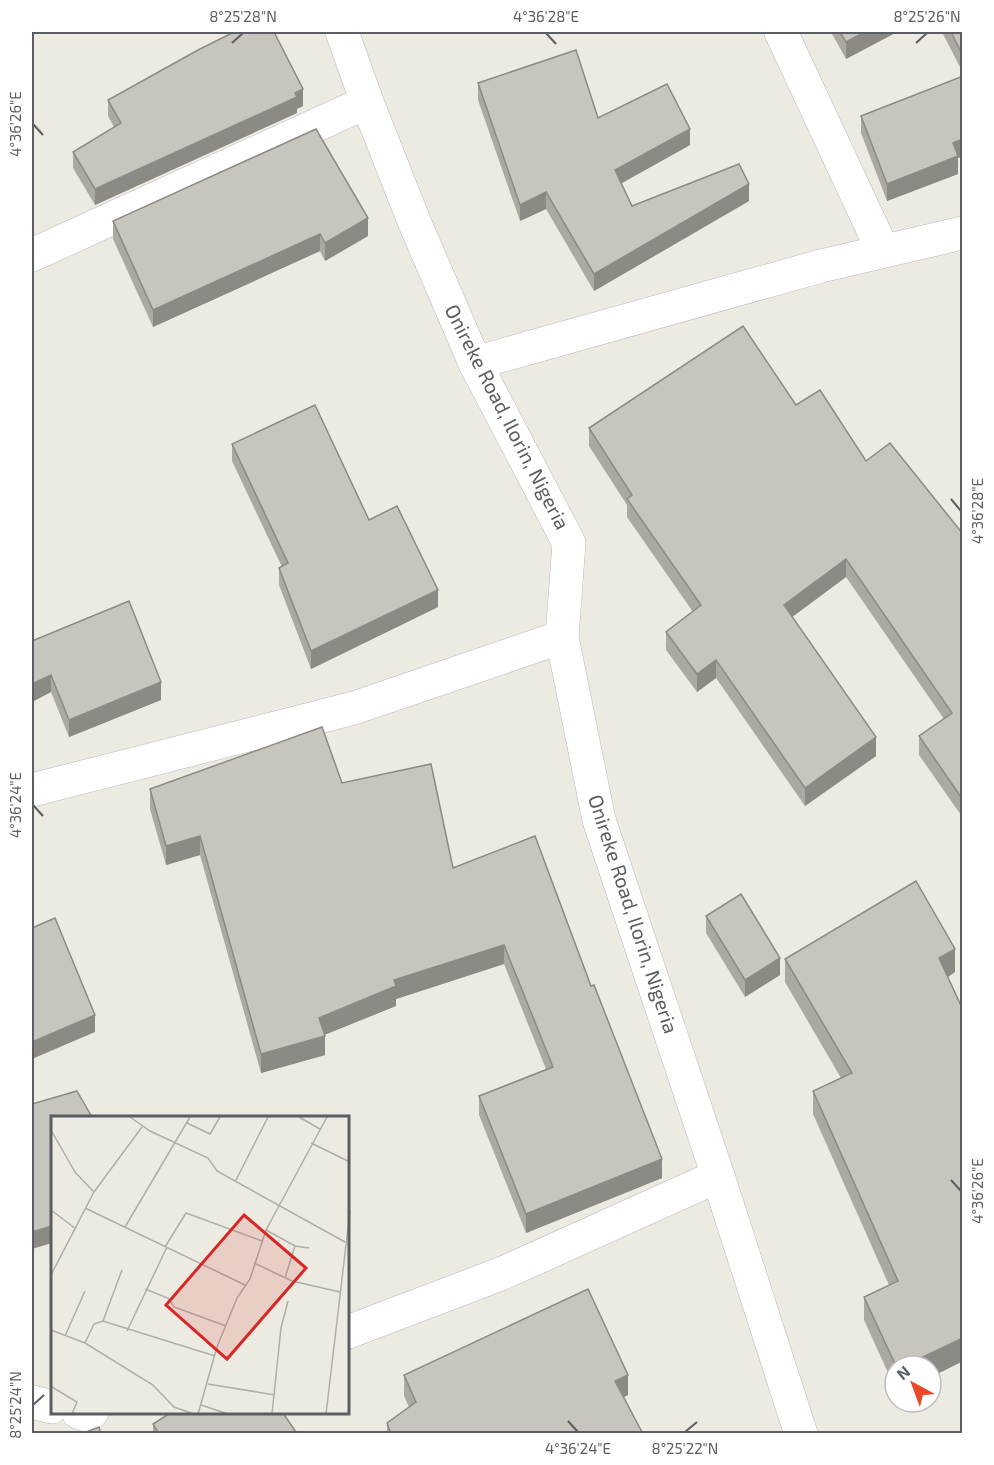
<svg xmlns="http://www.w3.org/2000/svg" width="994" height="1465" font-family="'Exo 2',sans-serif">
<rect width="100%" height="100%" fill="#edebe1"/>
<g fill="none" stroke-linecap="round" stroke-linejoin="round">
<defs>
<g id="minor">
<path d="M 342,32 L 367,102 L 414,221 L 475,363 L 569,543 L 562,637 L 599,820 L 718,1176 L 801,1434"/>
<path d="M 781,32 L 883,251"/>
<path d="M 32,255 L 367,102"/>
<path d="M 475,363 L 821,266 L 962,233"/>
<path d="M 32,790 L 354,708 L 562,637"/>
<path d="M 348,1332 L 503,1273 L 718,1176"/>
<path d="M 32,1402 L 52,1407"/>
<path d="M 78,1412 L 87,1415 L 92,1412"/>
</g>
</defs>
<!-- minor casing -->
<use href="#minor" stroke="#b7b9be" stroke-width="34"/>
<!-- minor -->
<use href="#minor" stroke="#fff" stroke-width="33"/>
</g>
<!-- wall -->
<g fill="#aca9a3">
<path d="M 831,32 L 897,32 L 846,59 Z"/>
<path d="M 942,32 L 963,32 L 963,73 Z"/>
<path d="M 963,76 L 963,156 L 958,158 L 958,174 L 887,201 L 861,133 L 861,116 Z"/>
<path d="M 478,83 L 690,145 L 621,183 L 632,206 L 749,201 L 594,291 L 546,209 L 520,221 L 478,100 Z"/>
<path d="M 108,100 L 303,106 L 297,109 L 297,113 L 95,205 L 73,168 L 73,152 L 114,127 L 108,116 Z"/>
<path d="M 113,221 L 368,236 L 325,261 L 320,251 L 153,327 L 113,239 Z"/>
<path d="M 796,405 L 866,461 L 963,534 L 963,818 L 919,755 L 919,736 L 944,719 L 846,577 L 792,617 L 876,756 L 805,806 L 716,678 L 697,692 L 666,650 L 666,632 L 693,612 L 627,517 L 627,505 L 589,446 L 589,428 Z"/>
<path d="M 232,444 L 369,520 L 438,607 L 311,669 L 279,585 L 279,568 L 282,567 L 232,461 Z"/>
<path d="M 32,641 L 161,700 L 69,737 L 51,692 L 32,702 Z"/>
<path d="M 342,783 L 453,868 L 662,1178 L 526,1233 L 479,1115 L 479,1096 L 546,1069 L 504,964 L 396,999 L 396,1006 L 324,1035 L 325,1055 L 261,1073 L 200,855 L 166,865 L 150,809 L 150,789 Z"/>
<path d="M 706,916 L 780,975 L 745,997 L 706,933 Z"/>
<path d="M 785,959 L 955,972 L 948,977 L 963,1010 L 963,1361 L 931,1377 L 931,1366 L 895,1366 L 895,1388 L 864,1320 L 864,1297 L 889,1285 L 813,1114 L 813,1091 L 841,1078 L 785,982 Z"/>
<path d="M 404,1375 L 628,1395 L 624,1397 L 643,1434 L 387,1434 L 387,1423 L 409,1407 L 404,1396 Z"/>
<path d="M 153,1424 L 296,1434 L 153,1434 Z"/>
</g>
<!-- shaded-wall -->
<g fill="#8c8a85">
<path d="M 865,32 L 897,32 L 846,59 L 846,42 Z"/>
<path d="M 303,89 L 303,106 L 297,109 L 297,113 L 95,205 L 95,189 Z"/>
<path d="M 690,129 L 690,145 L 615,187 L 615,170 Z"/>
<path d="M 963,139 L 963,156 L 958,158 L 958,174 L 887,201 L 887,184 L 953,143 Z"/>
<path d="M 749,184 L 749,201 L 594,291 L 594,274 Z"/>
<path d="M 546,192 L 546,209 L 520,221 L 520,205 Z"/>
<path d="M 368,218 L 368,236 L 325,261 L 325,243 Z"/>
<path d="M 320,234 L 320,251 L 153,327 L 153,310 Z"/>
<path d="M 846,559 L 846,577 L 784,623 L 784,605 Z"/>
<path d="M 438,590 L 438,607 L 311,669 L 311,651 Z"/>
<path d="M 716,660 L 716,678 L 697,692 L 697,674 Z"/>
<path d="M 51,675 L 51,692 L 32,702 L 32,684 Z"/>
<path d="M 161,682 L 161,700 L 69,737 L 69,720 Z"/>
<path d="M 876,737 L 876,756 L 805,806 L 805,788 Z"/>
<path d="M 200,836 L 200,855 L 166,865 L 166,846 Z"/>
<path d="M 504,945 L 504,964 L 396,999 L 396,1006 L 319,1037 L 319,1018 L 394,980 Z"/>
<path d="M 955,949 L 955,972 L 939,982 L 939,958 Z"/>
<path d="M 780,958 L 780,975 L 745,997 L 745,980 Z"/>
<path d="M 95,1015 L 95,1032 L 32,1059 L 32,1042 Z"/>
<path d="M 325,1036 L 325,1055 L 261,1073 L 261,1054 Z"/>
<path d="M 662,1159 L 662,1178 L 526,1233 L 526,1214 Z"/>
<path d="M 52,1226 L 52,1243 L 32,1249 L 32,1232 Z"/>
<path d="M 963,1338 L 963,1361 L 931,1377 L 931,1366 L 904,1366 Z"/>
<path d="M 628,1375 L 628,1395 L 615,1401 L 615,1381 Z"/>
</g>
<!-- building -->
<g fill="#c8c5be" stroke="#8c8a85" stroke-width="1.5">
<path d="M 234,32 L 274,32 L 303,89 L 295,93 L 297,97 L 95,189 L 73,152 L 121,123 L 108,100 L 198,50 Z"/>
<path d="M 840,32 L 865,32 L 846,42 Z"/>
<path d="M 951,32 L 963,32 L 963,56 Z"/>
<path d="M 576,50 L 598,118 L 667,84 L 690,129 L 615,170 L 632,206 L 739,164 L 749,184 L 594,274 L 546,192 L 520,205 L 478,83 Z"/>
<path d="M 963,76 L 963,139 L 953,143 L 958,156 L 887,184 L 861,116 Z"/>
<path d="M 316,129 L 368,218 L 325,243 L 320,234 L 153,310 L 113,221 Z"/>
<path d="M 743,326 L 796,405 L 820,390 L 866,461 L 890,443 L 963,534 L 963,800 L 919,736 L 952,713 L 846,559 L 784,605 L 876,737 L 805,788 L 716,660 L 697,674 L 666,632 L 701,605 L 627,499 L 632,495 L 589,428 Z"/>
<path d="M 315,405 L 369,520 L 397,506 L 438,590 L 311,651 L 279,568 L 288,563 L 232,444 Z"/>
<path d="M 129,601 L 161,682 L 69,720 L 51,675 L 32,684 L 32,641 Z"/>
<path d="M 322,727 L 342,783 L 431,764 L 453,868 L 535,836 L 591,986 L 594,985 L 662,1159 L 526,1214 L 479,1096 L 553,1067 L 504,945 L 394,980 L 396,986 L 319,1018 L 325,1036 L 261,1054 L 200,836 L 166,846 L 150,789 Z"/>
<path d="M 916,881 L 955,949 L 939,958 L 963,1010 L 963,1338 L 904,1366 L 896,1366 L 864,1297 L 898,1281 L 813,1091 L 852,1073 L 785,959 Z"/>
<path d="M 741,894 L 780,958 L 745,980 L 706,916 Z"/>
<path d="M 55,918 L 95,1015 L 32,1042 L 32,928 Z"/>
<path d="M 77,1091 L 92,1117 L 52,1117 L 52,1226 L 32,1232 L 32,1104 Z"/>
<path d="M 588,1289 L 628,1375 L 615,1381 L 643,1434 L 391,1434 L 387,1423 L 416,1402 L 404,1375 Z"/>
<path d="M 170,1413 L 283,1413 L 296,1432 L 294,1434 L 159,1434 L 153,1424 Z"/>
<path d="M 99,1427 L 101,1434 L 81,1434 Z"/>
</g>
<!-- ticks -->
<path fill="none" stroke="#5a5d62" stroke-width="2" d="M 546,33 L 556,44M 232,43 L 243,33M 916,43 L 927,33M 33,124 L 43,135M 951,499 L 961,511M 33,805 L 43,816M 951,1180 L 961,1191M 33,1405 L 44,1395M 568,1421 L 578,1432M 685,1432 L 697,1422"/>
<g text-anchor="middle" stroke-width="5" stroke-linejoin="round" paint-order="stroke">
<!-- street labels -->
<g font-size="20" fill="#5a5d62" stroke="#fff">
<text transform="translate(507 417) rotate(63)" y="7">Onireke Road, Ilorin, Nigeria</text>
<text transform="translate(633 914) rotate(72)" y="7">Onireke Road, Ilorin, Nigeria</text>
</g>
</g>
<!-- overview -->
<g transform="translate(51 1116)">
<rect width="298" height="298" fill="#edebe1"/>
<path fill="none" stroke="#aeaeaa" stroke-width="1.5" d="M 79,1 L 99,15 L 157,42 L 166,55 L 294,126M 248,1 L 269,13M 136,7 L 159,18 L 169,1M 0,14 L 24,56 L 43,76M 260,27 L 299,46M 184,66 L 217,1M 34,92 L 194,169M 0,94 L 25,113M 74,111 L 139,1M 215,114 L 244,130 L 258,132M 114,131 L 135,97 L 211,125M 203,147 L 241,165 L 289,176M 0,159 L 43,76 L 91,11M 234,162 L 244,130M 94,173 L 117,182 L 123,191 L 175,210M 52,205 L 71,154M 0,214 L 34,227 L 102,269 L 123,291 L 143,298M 76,215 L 116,131M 14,220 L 34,175M 34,227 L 43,208 L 52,205 L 164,240M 157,268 L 224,279M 1,271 L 26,286 L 21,298M 150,289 L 177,298M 147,298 L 166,231 L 186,182 L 199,163 L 215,114 L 276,1M 221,298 L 230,212 L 237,185M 275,298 L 299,95"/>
<path fill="#d62828" fill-opacity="0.15" stroke="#d62828" stroke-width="3" d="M 193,99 L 255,152 L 176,243 L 115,189 Z"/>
<rect width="298" height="298" fill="none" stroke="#5a5d62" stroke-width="3"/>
</g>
<!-- border -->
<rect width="994" height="1465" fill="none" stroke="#ffffff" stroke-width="66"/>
<!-- north arrow -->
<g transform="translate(913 1384) rotate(319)"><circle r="28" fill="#ffffff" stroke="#bdbec0" stroke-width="1.5"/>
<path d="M0-4.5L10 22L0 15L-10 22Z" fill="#eb4829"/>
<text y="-9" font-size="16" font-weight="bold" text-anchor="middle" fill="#5a5d62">N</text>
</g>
<rect x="33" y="33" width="928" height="1399" fill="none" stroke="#5a5d62" stroke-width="2"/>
<g font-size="15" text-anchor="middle" fill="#5a5d62">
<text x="243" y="22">8°25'28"N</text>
<text x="546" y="22">4°36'28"E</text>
<text x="927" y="22">8°25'26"N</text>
<text transform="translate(16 124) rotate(-90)" y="5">4°36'26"E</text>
<text transform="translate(978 511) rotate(-90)" y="5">4°36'28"E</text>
<text transform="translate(16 805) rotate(-90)" y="5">4°36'24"E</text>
<text transform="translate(978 1191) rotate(-90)" y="5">4°36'26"E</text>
<text transform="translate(16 1405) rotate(-90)" y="5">8°25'24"N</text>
<text x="578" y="1454">4°36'24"E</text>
<text x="685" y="1454">8°25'22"N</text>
</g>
</svg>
